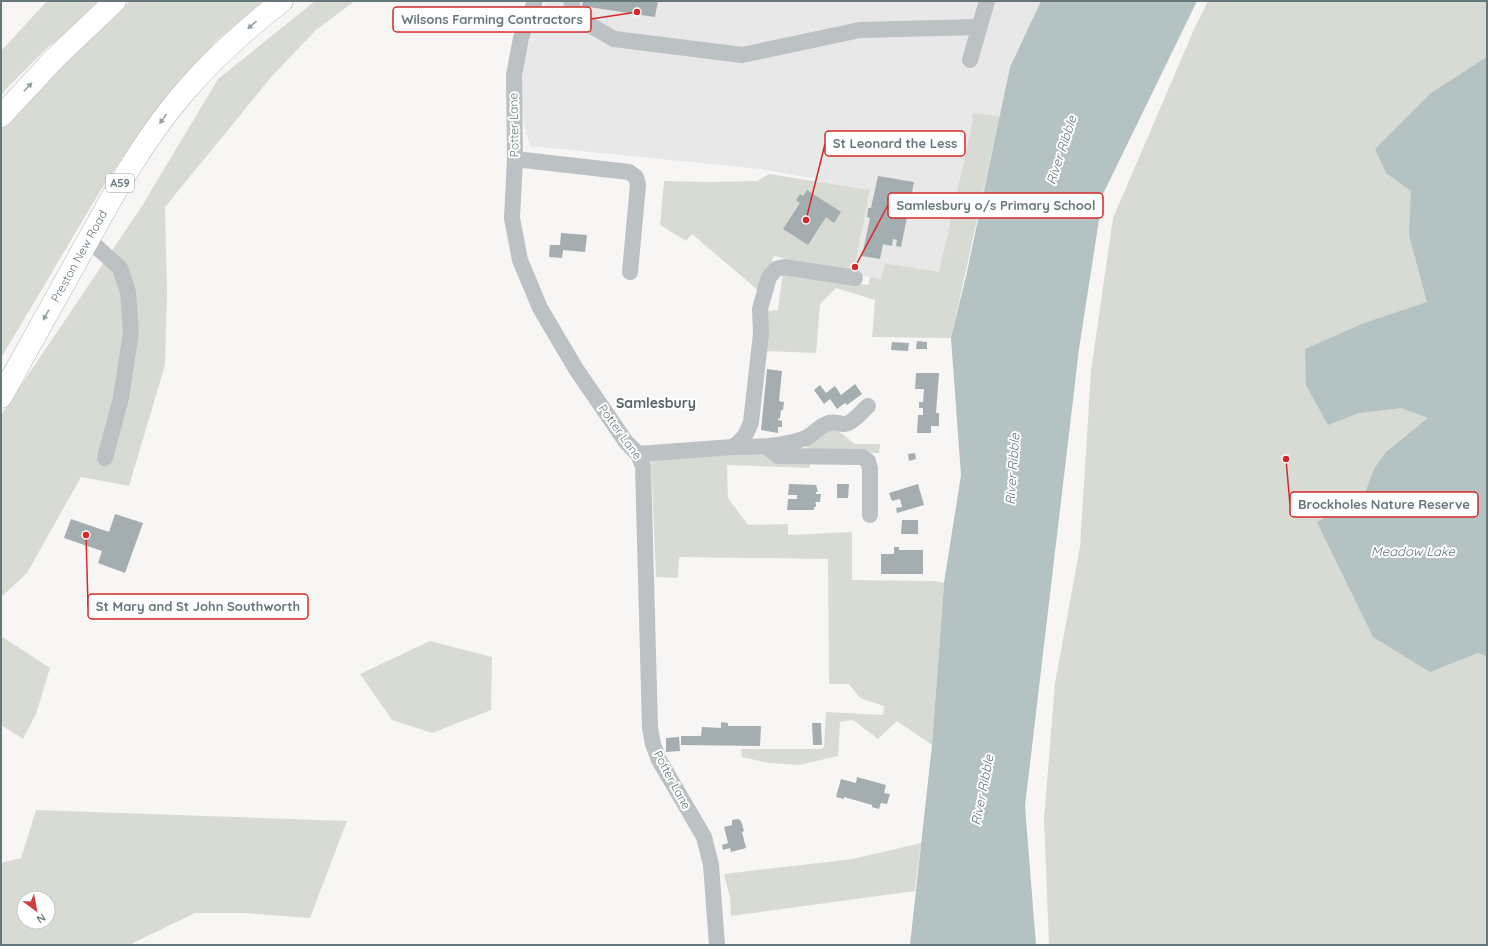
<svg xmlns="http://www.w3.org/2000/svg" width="1488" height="946" font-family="Quicksand,sans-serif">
<rect width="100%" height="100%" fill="#f7f6f4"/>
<!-- built -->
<path fill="#e7e8e7" d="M 546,1 L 1041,1 L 1010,67 L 1000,116 L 973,113 L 972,124 L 939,272 L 885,263 L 881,279 L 853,274 L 869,190 L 815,181 L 816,179 L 761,169 L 530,146 L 524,124 L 521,92 L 523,60 L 531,36 Z"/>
<!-- green -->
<g fill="#d8dbd4" fill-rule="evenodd">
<path d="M 47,1 L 104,1 L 65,36 L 49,46 L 7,88 L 1,96 L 1,51 Z"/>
<path d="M 130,1 L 263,1 L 217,40 L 163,101 L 105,183 L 1,358 L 1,128 L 44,82 Z"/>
<path d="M 315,1 L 355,1 L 316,30 L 273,75 L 165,207 L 167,292 L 165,365 L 129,486 L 81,477 L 27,573 L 1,597 L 1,415 L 142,206 L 218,79 Z"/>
<path d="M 1208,1 L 1487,1 L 1487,945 L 1049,945 L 1044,819 L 1055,683 L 1080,547 L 1091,371 L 1113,218 L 1195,27 Z"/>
<path d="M 973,113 L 1000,116 L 951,338 L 872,337 L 875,300 L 836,288 L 820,304 L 816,353 L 767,351 L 765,311 L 778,310 L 783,272 L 868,285 L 870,277 L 881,279 L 885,263 L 939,272 L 972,124 Z"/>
<path d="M 769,174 L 870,190 L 853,274 L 774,256 L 760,292 L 692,234 L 686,241 L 660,225 L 664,181 L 708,182 L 757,181 Z"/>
<path d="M 832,428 L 836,429 L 855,444 L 880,444 L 879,453 L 807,449 L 806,443 Z"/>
<path d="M 765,453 L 810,462 L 810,468 L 727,465 L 728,498 L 748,525 L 788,524 L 788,535 L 852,532 L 852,580 L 935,581 L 944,583 L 932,745 L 897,721 L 878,739 L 853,720 L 840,722 L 838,756 L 799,765 L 769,763 L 742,757 L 741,749 L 821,749 L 824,747 L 826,712 L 883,715 L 884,706 L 860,698 L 849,684 L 829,684 L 828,559 L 679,557 L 678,578 L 656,577 L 651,459 Z"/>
<path d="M 1,636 L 50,668 L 36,714 L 23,739 L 1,725 Z"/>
<path d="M 430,641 L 492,657 L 491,710 L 432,733 L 392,720 L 360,674 Z"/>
<path d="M 36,810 L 347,821 L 310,918 L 244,913 L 195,913 L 129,945 L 1,945 L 1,863 L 21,858 ZM 24,898 L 48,898 L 48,922 L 24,922 Z"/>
<path d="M 921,843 L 915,891 L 731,916 L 730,898 L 724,874 L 853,859 Z"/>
</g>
<!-- water -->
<g fill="#b4c2c3">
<path d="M 1041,1 L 1197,1 L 1103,194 L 1079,349 L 1025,806 L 1036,945 L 910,945 L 932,745 L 944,583 L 961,475 L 951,338 L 967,272 L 1010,67 Z"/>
<path d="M 1487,57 L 1487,656 L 1478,653 L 1430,672 L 1373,637 L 1317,522 L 1364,496 L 1374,469 L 1386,452 L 1428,418 L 1401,408 L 1359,413 L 1328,425 L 1306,385 L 1305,349 L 1364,323 L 1427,302 L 1409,235 L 1411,191 L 1386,173 L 1375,149 L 1431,93 Z"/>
</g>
<!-- building -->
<g fill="#a4aeb0">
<path d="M 583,1 L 658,1 L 655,17 L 582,6 Z"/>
<path d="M 878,176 L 914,182 L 901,247 L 896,246 L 897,240 L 893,239 L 892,246 L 883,244 L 880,259 L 862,256 L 870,218 L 867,217 L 868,208 L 871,208 Z"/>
<path d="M 807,190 L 841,212 L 834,223 L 826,217 L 808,245 L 783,229 L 800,203 L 796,200 L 800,194 L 803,196 Z"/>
<path d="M 561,233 L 587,235 L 585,252 L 563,250 L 562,258 L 549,257 L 550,245 L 560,245 Z"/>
<path d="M 917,341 L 927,342 L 927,349 L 916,349 Z"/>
<path d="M 892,342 L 909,343 L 908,351 L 891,350 Z"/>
<path d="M 767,369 L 782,371 L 779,401 L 784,402 L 783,410 L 781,410 L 780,419 L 778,418 L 778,420 L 782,421 L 782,427 L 778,427 L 778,433 L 761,430 Z"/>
<path d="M 916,373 L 939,373 L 936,413 L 939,413 L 939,426 L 931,426 L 931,433 L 917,433 L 918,415 L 923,415 L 923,408 L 919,408 L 919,402 L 923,402 L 924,389 L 915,389 Z"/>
<path d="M 855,384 L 862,394 L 847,405 L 845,403 L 837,409 L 830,399 L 824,404 L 814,390 L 820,385 L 826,393 L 835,386 L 841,395 Z"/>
<path d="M 915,453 L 916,459 L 909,461 L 908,454 Z"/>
<path d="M 789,484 L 816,485 L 818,492 L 816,492 L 816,494 L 821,494 L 820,502 L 815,502 L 816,504 L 816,507 L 814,507 L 814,510 L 787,510 L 788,499 L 797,499 L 797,495 L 788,495 Z"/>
<path d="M 837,484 L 849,484 L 848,498 L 837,498 Z"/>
<path d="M 918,484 L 924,505 L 897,513 L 896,508 L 902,507 L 900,499 L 892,501 L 889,493 Z"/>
<path d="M 115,514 L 143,523 L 125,573 L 98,563 L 102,551 L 64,538 L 71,519 L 109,532 Z"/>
<path d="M 902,520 L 918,520 L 918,534 L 901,534 Z"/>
<path d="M 894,547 L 899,547 L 899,550 L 923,550 L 923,574 L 881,574 L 881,554 L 894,554 Z"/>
<path d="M 721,722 L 728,723 L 728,726 L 761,726 L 760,746 L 681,745 L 681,736 L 701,736 L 702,727 L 721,728 Z"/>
<path d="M 812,723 L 821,723 L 822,745 L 813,745 Z"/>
<path d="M 679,737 L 680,751 L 666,752 L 666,738 Z"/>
<path d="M 857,777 L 886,785 L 884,793 L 890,794 L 887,804 L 881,803 L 879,809 L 872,807 L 872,805 L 844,797 L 844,799 L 836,797 L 841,779 L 856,783 Z"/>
<path d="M 738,819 L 741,821 L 744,831 L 742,832 L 746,848 L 731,852 L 730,848 L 723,850 L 722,845 L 728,843 L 724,827 L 732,825 L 732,820 Z"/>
</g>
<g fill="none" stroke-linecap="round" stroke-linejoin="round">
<defs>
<g id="highway">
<path d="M 1,116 L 55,58 L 115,1"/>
<path id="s1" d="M 1,397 C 29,346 58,295 86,244 C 114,193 143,141 181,96 C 210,61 246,29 282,1"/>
</g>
</defs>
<!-- highway casing -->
<use href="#highway" stroke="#b2b6b8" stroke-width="23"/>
<!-- minor -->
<g stroke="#bcc1c3" stroke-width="16">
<path d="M 535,1 L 521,38 L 514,75 L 515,159 L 512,218 L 520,260 L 540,308 L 576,369 L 626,442 L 638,454 L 643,466 L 650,728 L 653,744 L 659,760 L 704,837 L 711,865 L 717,945"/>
<path d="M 571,1 L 576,17 L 614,39 L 742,55 L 860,30 L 979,27"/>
<path d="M 970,60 L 987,1"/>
<path d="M 515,159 L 629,172 L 636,177 L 638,185 L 630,272"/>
<path d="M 89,240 L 120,268 L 128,292 L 131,332 L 121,398 L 105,458"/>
<path d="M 733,447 C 758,447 782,447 806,438 C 814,434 820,425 829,423 C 834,421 839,424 844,424 C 852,424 862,411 868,406"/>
<path d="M 767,447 L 778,456 L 862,457 L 868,461 L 870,469 L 870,515"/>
<path d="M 638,454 L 733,447 C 743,440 747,434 751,422 L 761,334 L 760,309 L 769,277 L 776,269 L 784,267 L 855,278"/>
</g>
<!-- highway -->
<use href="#highway" stroke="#fff" stroke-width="22"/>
</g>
<!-- one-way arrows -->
<defs><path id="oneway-solid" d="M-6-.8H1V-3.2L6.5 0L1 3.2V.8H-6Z"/></defs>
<g fill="#93a0a3">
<use href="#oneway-solid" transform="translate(252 25) rotate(139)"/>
<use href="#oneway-solid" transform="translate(28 87) rotate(-46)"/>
<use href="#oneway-solid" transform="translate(163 119) rotate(126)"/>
<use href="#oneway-solid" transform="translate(46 315) rotate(119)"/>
</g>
<g text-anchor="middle" stroke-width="4" stroke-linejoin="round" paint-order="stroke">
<!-- shield labels -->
<rect fill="#fff" stroke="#93a0a3" stroke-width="1" x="106" y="174" width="28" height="18" rx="3"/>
<g font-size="11" font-weight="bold" fill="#65777b">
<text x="120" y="187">A59</text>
</g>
<!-- street labels -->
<g font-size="12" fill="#65777b" stroke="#fff">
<text transform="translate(514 125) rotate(-91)" y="4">Potter Lane</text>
<text dy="4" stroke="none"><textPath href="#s1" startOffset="161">Preston New Road</textPath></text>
<text transform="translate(620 432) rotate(54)" y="4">Potter Lane</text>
<text transform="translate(672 780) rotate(62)" y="4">Potter Lane</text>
</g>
<!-- water labels -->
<g font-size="13" font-style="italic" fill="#607676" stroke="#fff">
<text transform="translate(1061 150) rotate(-72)" y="5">River Ribble</text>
<text transform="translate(1012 469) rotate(-86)" y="5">River Ribble</text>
<text x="1413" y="556">Meadow Lake</text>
<text transform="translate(982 790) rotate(-79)" y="5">River Ribble</text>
</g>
<!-- quarter labels -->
<g font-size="14" font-weight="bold" fill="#566467" stroke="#fff">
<text x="656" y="408">Samlesbury</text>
</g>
</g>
<!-- callouts -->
<path fill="none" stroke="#d62828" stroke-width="1.5" d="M637 12L591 19M806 220L825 144M855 267L888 205M1286 459L1290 505M86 535L88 606"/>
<g fill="#d62828" stroke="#fff" stroke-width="1.5">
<circle cx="637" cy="12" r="4"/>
<circle cx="806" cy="220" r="4"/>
<circle cx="855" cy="267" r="4"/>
<circle cx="1286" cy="459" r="4"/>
<circle cx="86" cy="535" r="4"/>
</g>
<g fill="#fff" stroke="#d62828" stroke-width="1.5">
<rect x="393" y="7" width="198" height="25" rx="4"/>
<rect x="825" y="131" width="140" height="25" rx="4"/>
<rect x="888" y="193" width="215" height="25" rx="4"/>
<rect x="1290" y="492" width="188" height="25" rx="4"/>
<rect x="88" y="594" width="220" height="25" rx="4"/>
</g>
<g font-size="13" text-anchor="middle" font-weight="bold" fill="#65777b">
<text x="492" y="24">Wilsons Farming Contractors</text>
<text x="895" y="148">St Leonard the Less</text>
<text x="996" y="210">Samlesbury o/s Primary School</text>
<text x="1384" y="509">Brockholes Nature Reserve</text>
<text x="198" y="611">St Mary and St John Southworth</text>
</g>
<!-- border -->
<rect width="1488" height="946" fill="none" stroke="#65777b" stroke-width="4"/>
<!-- north arrow -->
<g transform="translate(36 910) rotate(148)"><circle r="19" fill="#ffffff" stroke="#c1c9ca"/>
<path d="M0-3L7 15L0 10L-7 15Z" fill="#cd3e3d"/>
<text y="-6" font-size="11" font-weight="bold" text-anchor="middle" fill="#65777b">N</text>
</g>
</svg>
